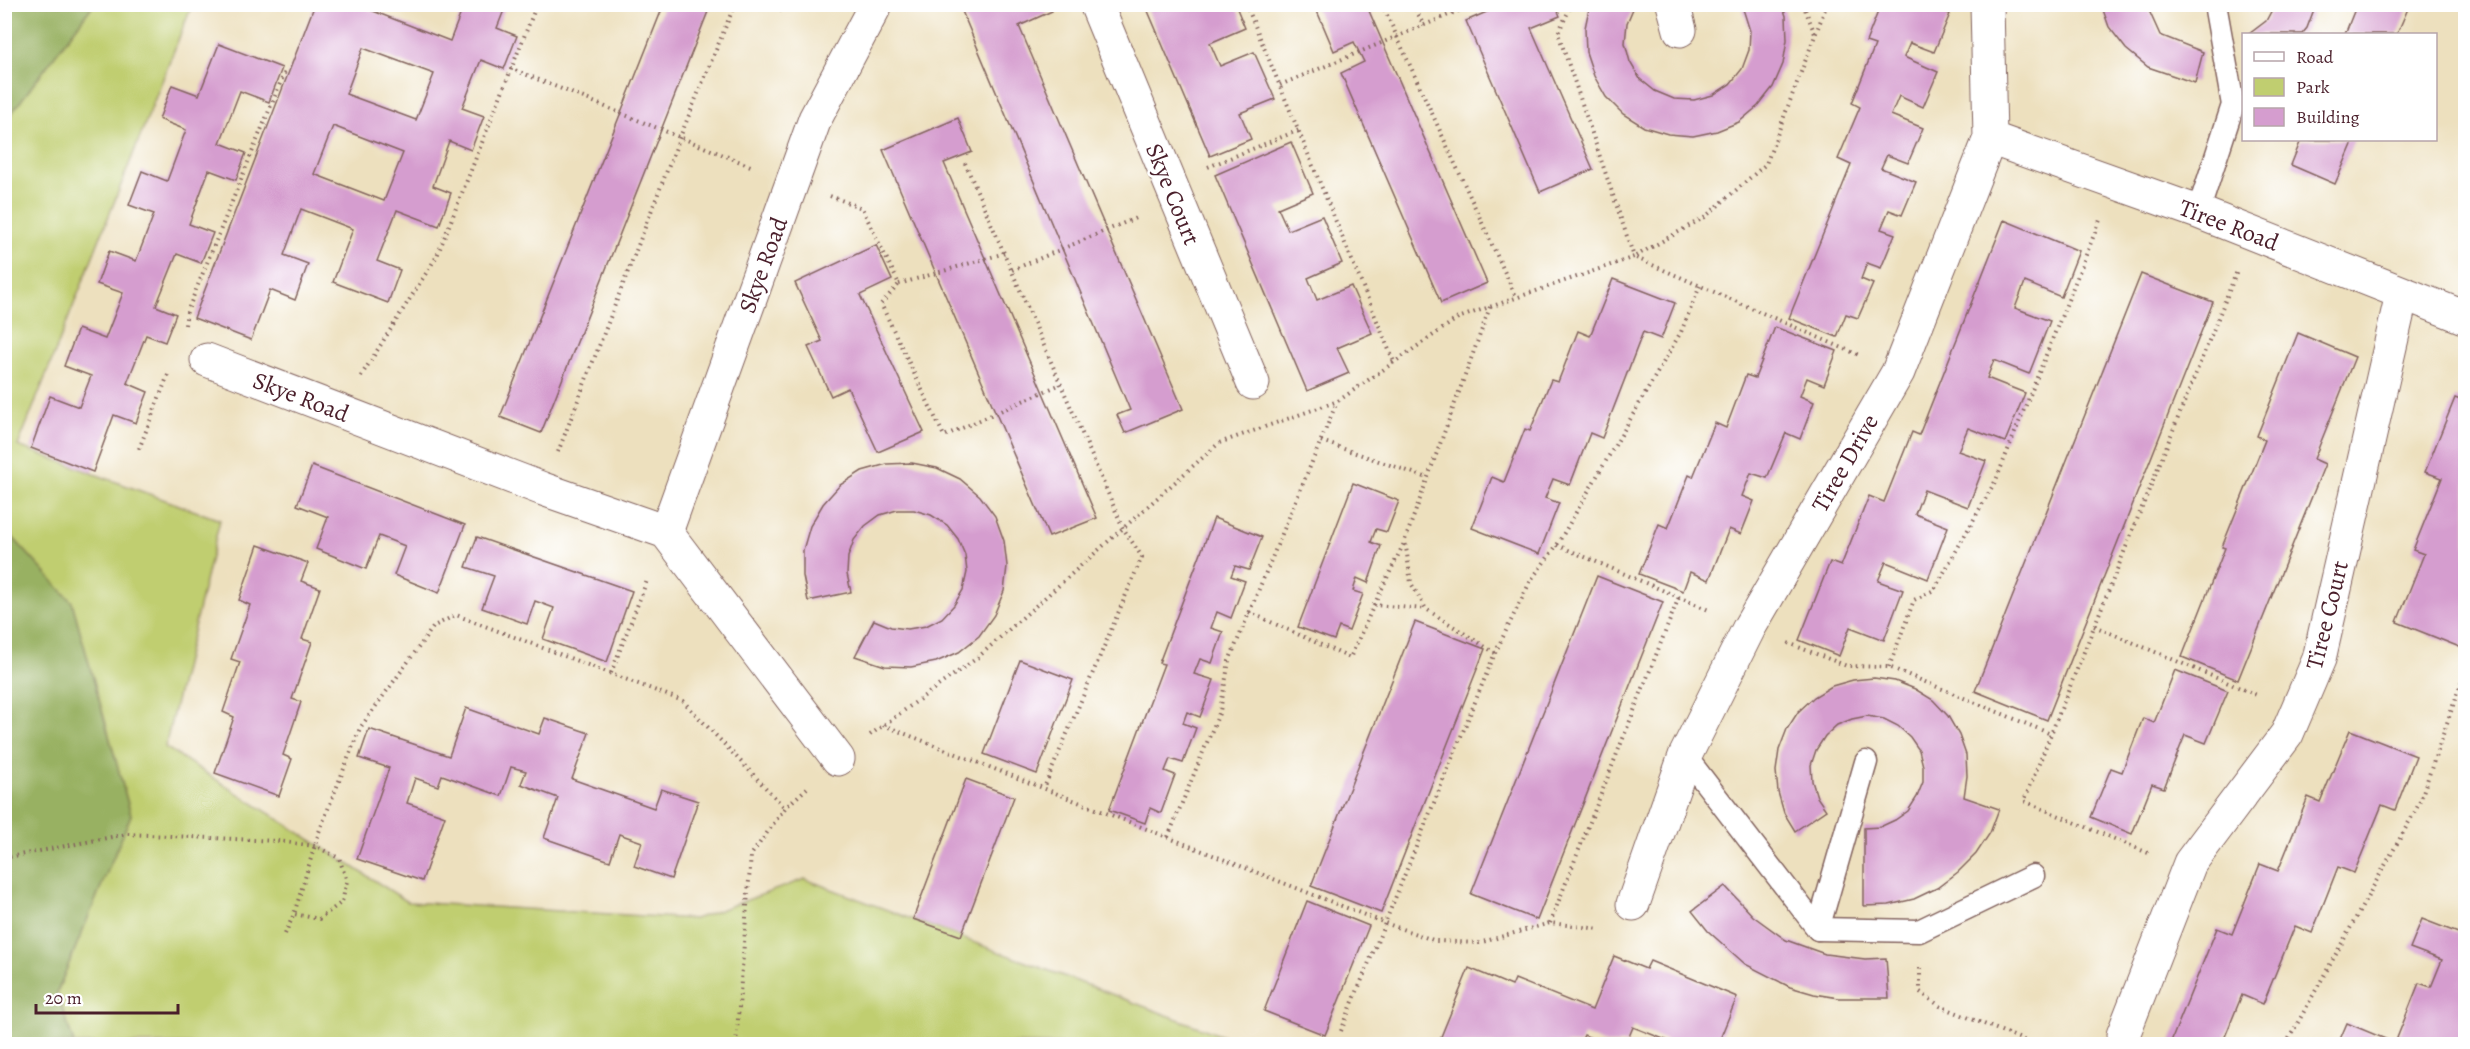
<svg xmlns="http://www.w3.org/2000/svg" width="2470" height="1049" font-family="Alegreya,serif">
<rect width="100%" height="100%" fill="#fff"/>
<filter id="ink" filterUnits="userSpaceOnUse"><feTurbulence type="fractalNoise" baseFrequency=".0167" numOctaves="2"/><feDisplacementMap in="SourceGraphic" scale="12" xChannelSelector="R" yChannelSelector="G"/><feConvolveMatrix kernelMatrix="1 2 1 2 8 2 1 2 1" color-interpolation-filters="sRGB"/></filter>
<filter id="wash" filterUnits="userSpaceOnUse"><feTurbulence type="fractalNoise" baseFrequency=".008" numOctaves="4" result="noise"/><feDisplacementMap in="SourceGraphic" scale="24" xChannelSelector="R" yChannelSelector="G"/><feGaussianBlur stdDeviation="1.35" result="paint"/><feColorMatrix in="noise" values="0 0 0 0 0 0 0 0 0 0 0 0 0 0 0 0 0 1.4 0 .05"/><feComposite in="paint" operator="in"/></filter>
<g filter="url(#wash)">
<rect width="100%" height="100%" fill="#ede0be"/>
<!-- green -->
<path fill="#c0ce70" stroke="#85764e" stroke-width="1.5" d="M 93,5 L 192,5 L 18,446 L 220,520 L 165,747 L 408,902 L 695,919 L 805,879 L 1244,1044 L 74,1044 L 57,992 L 131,815 L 72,602 L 5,529 L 4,122 Z"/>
<!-- forest -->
<g fill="#98b162" stroke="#716846" stroke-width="1.5">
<path d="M 5,4 L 93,5 L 5,122 L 4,5 Z"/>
<path d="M 5,529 L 72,602 L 131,815 L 57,992 L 74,1044 L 5,1044 Z"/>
</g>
<g id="blocks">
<!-- building -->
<g fill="#d59dcf" fill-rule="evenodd">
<path d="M 315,4 L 355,4 L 450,41 L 464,5 L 506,5 L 497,28 L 517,36 L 504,69 L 481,60 L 462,108 L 484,116 L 471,150 L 449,141 L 433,186 L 451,193 L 439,226 L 397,210 L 377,261 L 400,270 L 388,303 L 333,282 L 353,229 L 301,209 L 284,255 L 308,264 L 295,300 L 270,290 L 251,340 L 194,318 ZM 363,48 L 434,74 L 416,120 L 346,94 ZM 333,126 L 403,153 L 384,201 L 314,174 Z"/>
<path d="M 664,4 L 711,4 L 541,433 L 500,417 Z"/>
<path d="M 959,4 L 1050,4 L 1052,11 L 1019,26 L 1183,409 L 1125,433 L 1117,415 L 1130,410 Z"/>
<path d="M 1145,4 L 1235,4 L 1245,28 L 1210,43 L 1220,66 L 1254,52 L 1275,99 L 1240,113 L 1251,139 L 1210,156 Z"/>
<path d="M 1314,4 L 1366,4 L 1487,283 L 1441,303 L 1341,73 L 1364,62 L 1354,42 L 1334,51 Z"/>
<path d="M 1505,4 L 1555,4 L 1560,16 L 1531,28 L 1593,169 L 1540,192 L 1466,21 Z"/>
<path d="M 1590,4 L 1635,4 L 1627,23 L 1625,43 L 1630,62 L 1640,79 L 1655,91 L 1674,99 L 1694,100 L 1713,95 L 1730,84 L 1742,69 L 1749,50 L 1750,31 L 1744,12 L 1740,4 L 1782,4 L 1786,16 L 1787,40 L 1783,64 L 1773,87 L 1758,106 L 1739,122 L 1717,131 L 1693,136 L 1668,134 L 1644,127 L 1623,114 L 1606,97 L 1594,76 L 1586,52 L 1585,28 Z"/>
<path d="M 1881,4 L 1927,4 L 1950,14 L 1934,52 L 1910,43 L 1904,57 L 1938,72 L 1923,107 L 1899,96 L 1891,115 L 1923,128 L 1908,163 L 1887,155 L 1881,168 L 1916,182 L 1902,215 L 1889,210 L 1881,229 L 1895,234 L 1881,268 L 1867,263 L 1861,279 L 1873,284 L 1858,318 L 1846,314 L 1837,337 L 1789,318 L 1851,165 L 1838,159 L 1860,107 L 1852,103 L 1875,45 L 1866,42 Z"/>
<path d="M 2101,4 L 2146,4 L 2160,35 L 2203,52 L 2195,83 L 2148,67 L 2126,49 L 2109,27 Z"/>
<path d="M 2275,4 L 2316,4 L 2307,28 L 2302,34 L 2249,34 L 2266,21 Z"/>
<path d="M 2357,4 L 2410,4 L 2397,34 L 2345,34 Z"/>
<path d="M 219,44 L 282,68 L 269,102 L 240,91 L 220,143 L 246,153 L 236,180 L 209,170 L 189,224 L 213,233 L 201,263 L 177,254 L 156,306 L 176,314 L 165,342 L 146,335 L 127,383 L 148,392 L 136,423 L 114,415 L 93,472 L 31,448 L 50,396 L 79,407 L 91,376 L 64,366 L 78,329 L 105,339 L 123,293 L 97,284 L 109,251 L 136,261 L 154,214 L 129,205 L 142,171 L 167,181 L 186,130 L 159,119 L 172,85 L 199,95 Z"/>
<path d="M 958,118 L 972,152 L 944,163 L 1097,518 L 1049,537 L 883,150 Z"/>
<path d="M 2301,140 L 2354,140 L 2335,184 L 2291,165 Z"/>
<path d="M 1291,142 L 1313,193 L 1278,208 L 1288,230 L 1322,216 L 1342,263 L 1308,278 L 1317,300 L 1351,286 L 1372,333 L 1337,348 L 1349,373 L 1307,391 L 1215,175 Z"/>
<path d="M 2004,220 L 2079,251 L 2061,297 L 2025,282 L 2015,308 L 2050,321 L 2029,374 L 1994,360 L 1987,378 L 2025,393 L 2005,442 L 1968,428 L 1958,451 L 1986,461 L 1968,507 L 1924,490 L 1915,514 L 1948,527 L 1928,579 L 1886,562 L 1878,581 L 1903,590 L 1884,640 L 1850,627 L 1839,656 L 1799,640 L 1830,562 L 1841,566 L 1869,496 L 1884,502 L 1912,432 L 1919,435 Z"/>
<path d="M 876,245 L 892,280 L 860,295 L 924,432 L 878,452 L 848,388 L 831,396 L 808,347 L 822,341 L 795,283 Z"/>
<path d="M 2141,274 L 2213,302 L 2047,720 L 1975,691 Z"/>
<path d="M 1613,279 L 1675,303 L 1661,339 L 1643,332 L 1602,438 L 1590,433 L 1570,485 L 1553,479 L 1545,498 L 1559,503 L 1539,554 L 1472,528 L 1492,477 L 1504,482 L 1525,429 L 1530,431 L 1551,380 L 1558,382 L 1578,331 L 1590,336 Z"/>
<path d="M 1775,327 L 1837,351 L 1824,385 L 1807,378 L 1800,396 L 1814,402 L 1800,439 L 1786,433 L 1767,478 L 1751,473 L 1742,496 L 1754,501 L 1741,534 L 1729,529 L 1709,580 L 1690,572 L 1683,591 L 1639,574 L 1659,524 L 1668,528 L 1689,475 L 1693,477 L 1715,423 L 1726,428 L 1746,375 L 1755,378 Z"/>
<path d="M 2298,333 L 2355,357 L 2314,459 L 2325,464 L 2238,680 L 2182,657 L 2225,548 L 2222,547 L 2265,440 L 2257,436 Z"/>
<path d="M 2455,398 L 2466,402 L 2466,640 L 2462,648 L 2397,622 L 2424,554 L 2413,550 L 2442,478 L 2425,472 Z"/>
<path d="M 912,463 L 937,468 L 960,479 L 980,496 L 995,516 L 1004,541 L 1007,566 L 1004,591 L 994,615 L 979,636 L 959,652 L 936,662 L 911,667 L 885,666 L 855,656 L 874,620 L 891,627 L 908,629 L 926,626 L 942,618 L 954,605 L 963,590 L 967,572 L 965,555 L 958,539 L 947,525 L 931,515 L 914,510 L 897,510 L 880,515 L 865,526 L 854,540 L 848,557 L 847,574 L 851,592 L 808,601 L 803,576 L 803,550 L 810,526 L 823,504 L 840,485 L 862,471 L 887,464 Z"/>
<path d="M 312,466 L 465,525 L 439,593 L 394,575 L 405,546 L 379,536 L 366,569 L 316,549 L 328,517 L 297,505 Z"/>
<path d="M 1353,483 L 1399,501 L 1387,532 L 1376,529 L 1371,542 L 1381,546 L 1368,583 L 1357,578 L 1353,591 L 1363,594 L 1349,631 L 1339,627 L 1334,640 L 1298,627 Z"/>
<path d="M 1214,518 L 1262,537 L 1249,570 L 1235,566 L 1231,576 L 1245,581 L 1231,618 L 1217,612 L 1211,628 L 1223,632 L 1212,663 L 1200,659 L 1194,674 L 1214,680 L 1200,717 L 1187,712 L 1183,723 L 1196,728 L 1183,763 L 1170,759 L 1165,771 L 1175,775 L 1161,813 L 1150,808 L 1145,823 L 1109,810 L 1164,664 L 1159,663 Z"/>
<path d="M 477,537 L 632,591 L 607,662 L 543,639 L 554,608 L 535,601 L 527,624 L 482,608 L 494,576 L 466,567 Z"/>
<path d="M 258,545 L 308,563 L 301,581 L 320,588 L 302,639 L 312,642 L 292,699 L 301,702 L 283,755 L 292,759 L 279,796 L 215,773 L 234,717 L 223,712 L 240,662 L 231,659 L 250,605 L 239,600 Z"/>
<path d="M 1597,576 L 1663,602 L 1537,920 L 1471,894 Z"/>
<path d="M 1415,622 L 1485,649 L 1381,913 L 1311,886 Z"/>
<path d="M 1020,660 L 1073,680 L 1037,774 L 984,754 Z"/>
<path d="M 2175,670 L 2228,691 L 2206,743 L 2185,735 L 2164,788 L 2152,784 L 2132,834 L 2091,817 L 2111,768 L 2122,772 L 2143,718 L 2154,723 Z"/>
<path d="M 1874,678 L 1895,681 L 1915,689 L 1933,700 L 1948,716 L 1959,735 L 1966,755 L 1967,776 L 1964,797 L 1999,809 L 1990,833 L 1976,854 L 1958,872 L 1937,888 L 1914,899 L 1889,905 L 1864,906 L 1864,828 L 1880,827 L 1895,820 L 1908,811 L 1917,797 L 1923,782 L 1923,766 L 1919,750 L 1910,737 L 1898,726 L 1884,719 L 1867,716 L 1852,719 L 1837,725 L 1825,736 L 1816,750 L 1811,765 L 1812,781 L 1817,797 L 1826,810 L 1795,831 L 1784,813 L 1778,792 L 1776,771 L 1779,750 L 1787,729 L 1798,712 L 1814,697 L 1832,686 L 1853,680 Z"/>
<path d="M 466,708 L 539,734 L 545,718 L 589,733 L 572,779 L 654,808 L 661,789 L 698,801 L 671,879 L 634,866 L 642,842 L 619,834 L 610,861 L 544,838 L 558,798 L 521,784 L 526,771 L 511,767 L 501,796 L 442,775 L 438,786 L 415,778 L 407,803 L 445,816 L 422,881 L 357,859 L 389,768 L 359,758 L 369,729 L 449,756 Z"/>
<path d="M 2350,730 L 2416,756 L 2395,810 L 2382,805 L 2354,873 L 2338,867 L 2312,933 L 2295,926 L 2263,1004 L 2242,995 L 2222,1044 L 2170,1044 L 2217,928 L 2232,934 L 2260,864 L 2278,871 L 2308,797 L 2320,802 Z"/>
<path d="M 966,779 L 1014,797 L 961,936 L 913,919 Z"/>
<path d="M 1725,886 L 1753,916 L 1786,940 L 1825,954 L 1865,959 L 1886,958 L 1889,998 L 1839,998 L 1814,994 L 1790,987 L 1745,964 L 1708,931 L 1692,911 Z"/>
<path d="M 1307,901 L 1369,926 L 1325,1035 L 1264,1011 Z"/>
<path d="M 2422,919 L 2466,936 L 2466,1044 L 2338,1044 L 2347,1023 L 2395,1043 L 2419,983 L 2431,987 L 2442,960 L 2410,948 Z"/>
<path d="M 1614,956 L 1646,969 L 1650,961 L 1737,997 L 1720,1039 L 1733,1044 L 1676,1044 L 1633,1027 L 1626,1044 L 1606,1044 L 1584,1035 L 1580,1044 L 1438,1044 L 1469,968 L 1512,986 L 1515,979 L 1592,1010 Z"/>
</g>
</g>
</g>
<g filter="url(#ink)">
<use href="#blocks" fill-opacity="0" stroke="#83635e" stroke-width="1.5"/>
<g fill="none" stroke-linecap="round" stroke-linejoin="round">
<defs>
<g id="service">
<path d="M 2198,212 L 2233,105 L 2215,4"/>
<path d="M 1685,756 L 1818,929 L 1919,931 L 2033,876"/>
<path d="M 1818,929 L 1866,762"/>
</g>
<g id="minor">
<path d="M 1096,4 L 1253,383"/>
<path d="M 1673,4 L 1680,30"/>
<path d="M 1990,138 L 2198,212 L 2466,318"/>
<path d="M 207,360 L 543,489 L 666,532 L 838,759"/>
<path d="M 666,532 L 815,119 L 876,4"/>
<path d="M 1633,904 L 1685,756 L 1749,628 L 1898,372 L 1990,138 L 1987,4"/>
<path d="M 2123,1035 L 2190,863 L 2287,734 L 2319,659 L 2402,294"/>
</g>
</defs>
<!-- service casing -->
<use href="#service" stroke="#83635e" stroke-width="25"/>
<!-- minor casing -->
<use href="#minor" stroke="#83635e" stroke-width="35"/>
<!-- path -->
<g stroke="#83635e" stroke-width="4" stroke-dasharray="1.5 4.5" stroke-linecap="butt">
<path d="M 751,4 L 783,10 L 799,4"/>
<path d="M 1246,4 L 1394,362"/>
<path d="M 1382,4 L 1516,297"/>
<path d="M 1413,4 L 1424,26"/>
<path d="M 1803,4 L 1815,34"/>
<path d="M 1827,4 L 1766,164 L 1705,217 L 1634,257 L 1861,356"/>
<path d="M 510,68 L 753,167"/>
<path d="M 1280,85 L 1475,4"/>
<path d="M 965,163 L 1123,528 L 1142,557 L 1044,788"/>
<path d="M 1208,167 L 1299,130"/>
<path d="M 830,196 L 862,208 L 899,284 L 881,304 L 944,436 L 1061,384"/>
<path d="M 1012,270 L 1138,217"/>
<path d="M 899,284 L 1005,253"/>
<path d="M 1490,307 L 1405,540 L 1411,583 L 1426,609 L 1495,653"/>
<path d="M 185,325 L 187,312 L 286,69"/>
<path d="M 361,376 L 437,256 L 537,4"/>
<path d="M 1321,441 L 1428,478"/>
<path d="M 139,449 L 168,375"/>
<path d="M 558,452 L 680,137 L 735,4"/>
<path d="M 1557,545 L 1711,611"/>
<path d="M 1374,605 L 1405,541"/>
<path d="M 1249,612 L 1350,658 L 1374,605 L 1425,609"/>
<path d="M 2094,626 L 2259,696"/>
<path d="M 1788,643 L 1847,666 L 1889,667 L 2051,734"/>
<path d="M 1889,667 L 1914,600 L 1934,590 L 1996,480 L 2100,220"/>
<path d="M 611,673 L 648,578"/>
<path d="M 883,725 L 1385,923 L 1436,941 L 1479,943 L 1550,923 L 1600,929"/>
<path d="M 870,735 L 977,658 L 1219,443 L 1338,401 L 1458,318 L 1634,257 L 1558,33 L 1572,4"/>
<path d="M 1168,837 L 1220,711 L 1229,661 L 1337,402"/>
<path d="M 2148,853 L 2024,801 L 2237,271"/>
<path d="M 4,858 L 127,834 L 277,841 L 315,846 L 339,858 L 347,881 L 342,902 L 319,919 L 294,914"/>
<path d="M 1550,923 L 1679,597"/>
<path d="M 285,934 L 294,914 L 319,832 L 360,728 L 434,626 L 456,615 L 683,701 L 785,808"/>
<path d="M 1920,968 L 1920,992 L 1940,1006 L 2033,1044"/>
<path d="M 1341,1031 L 1495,653 L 1531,580 L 1557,545 L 1681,332 L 1700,286"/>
<path d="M 736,1044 L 751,855 L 785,808 L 807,788"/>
<path d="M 2286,1044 L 2419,804 L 2466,668"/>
</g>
<!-- service -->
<use href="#service" stroke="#fff" stroke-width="22"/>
<!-- minor -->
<use href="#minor" stroke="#fff" stroke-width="33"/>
</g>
</g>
<g text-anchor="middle" stroke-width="5" stroke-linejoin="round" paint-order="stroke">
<!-- street labels -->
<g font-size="24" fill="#4a1f2b" stroke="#fff">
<text transform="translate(1173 194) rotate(68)" y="8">Skye Court</text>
<text transform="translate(2229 225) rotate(21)" y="8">Tiree Road</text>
<text transform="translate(763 265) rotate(-70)" y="8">Skye Road</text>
<text transform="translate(301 397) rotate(21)" y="8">Skye Road</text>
<text transform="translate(1845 463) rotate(-60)" y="8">Tiree Drive</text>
<text transform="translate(2327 615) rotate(-76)" y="8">Tiree Court</text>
</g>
</g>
<!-- margin -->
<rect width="2470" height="1049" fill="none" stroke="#fff" stroke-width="24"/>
<!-- legend -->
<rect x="2242" y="33" width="195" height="108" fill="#ffffff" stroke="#b7a5aa" stroke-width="1.5"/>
<rect x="2254" y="52" width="30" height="9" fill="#ffffff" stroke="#b7a5aa" stroke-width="1.5"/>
<text x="2296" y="63" font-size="18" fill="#4a1f2b">Road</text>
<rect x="2254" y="78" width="30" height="18" fill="#c0ce70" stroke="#b7a5aa" stroke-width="1.5"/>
<text x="2296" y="93" font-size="18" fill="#4a1f2b">Park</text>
<rect x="2254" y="108" width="30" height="18" fill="#d59dcf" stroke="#b7a5aa" stroke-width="1.5"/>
<text x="2296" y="123" font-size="18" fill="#4a1f2b">Building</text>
<!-- scale -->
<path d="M36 1004v9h142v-9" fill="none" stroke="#4a1f2b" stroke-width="3"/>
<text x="45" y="1004" font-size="18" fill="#4a1f2b" stroke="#ffffff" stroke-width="4.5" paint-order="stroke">20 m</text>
</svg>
